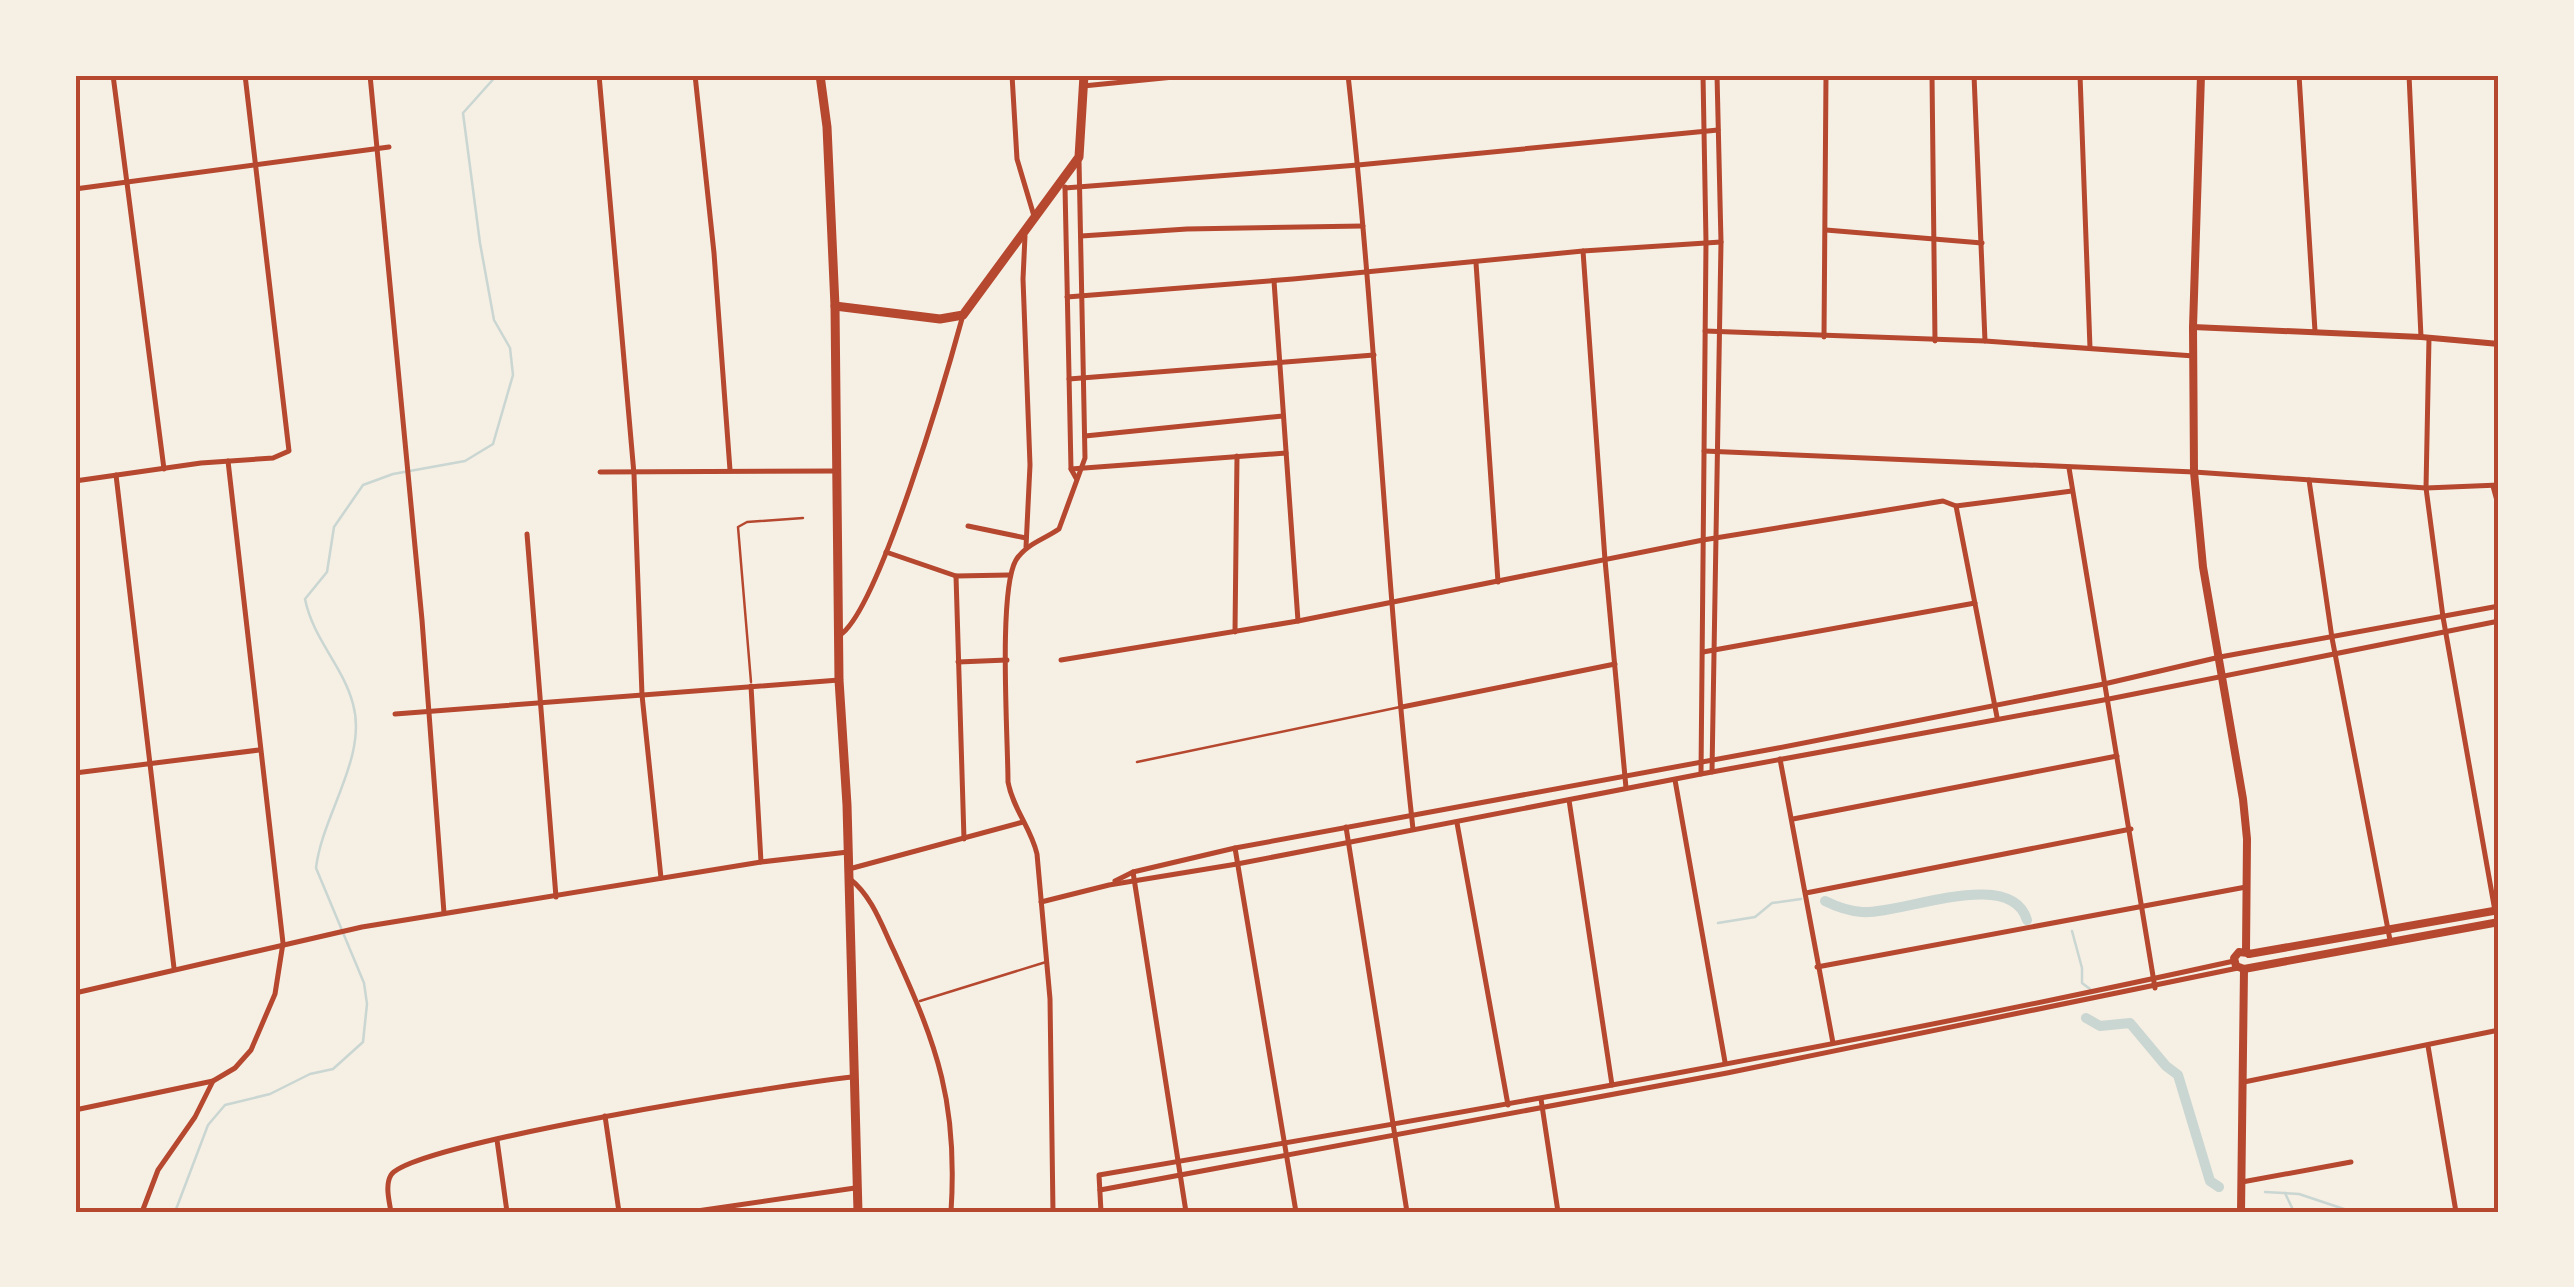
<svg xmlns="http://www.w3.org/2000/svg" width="2574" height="1287" font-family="'PT Sans Narrow',sans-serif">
<rect width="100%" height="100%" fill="#f6efe4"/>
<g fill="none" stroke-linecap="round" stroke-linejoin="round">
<!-- stream -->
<g stroke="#c9d6d2" stroke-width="2.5">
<path d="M 1718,923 L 1755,917 L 1772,903 L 1801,899"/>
<path d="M 2072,931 L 2082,968 L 2082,983 L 2090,989"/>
<path d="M 2265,1192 L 2299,1194 L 2353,1212"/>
<path d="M 2285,1193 L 2294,1212"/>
<path d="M 175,1212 L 208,1125 L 225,1105 L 270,1094 L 310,1074 L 333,1069 L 363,1042 L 367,1004 L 364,983 L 316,868 C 322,815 368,757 353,704 C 343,666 313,639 305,599 L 327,572 L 334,527 L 363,485 L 393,474 L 465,461 L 493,444 L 513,375 L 510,348 L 494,320 L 480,243 L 463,113 L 497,75"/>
</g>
<!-- canal -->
<g stroke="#c9d6d2" stroke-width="10">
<path d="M 1825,901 C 1837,907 1849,911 1862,912 C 1900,915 2011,866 2027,920"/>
<path d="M 2086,1018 L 2100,1026 L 2130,1023 L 2166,1066 L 2178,1075 L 2210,1181 L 2219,1187"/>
</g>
<!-- service -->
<g stroke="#b5482f" stroke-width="2.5">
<path d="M 751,682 L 738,527 L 747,522 L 803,518"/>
<path d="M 1137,762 L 1400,707"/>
<path d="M 920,1001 L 1046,962"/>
</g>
<!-- minor -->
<g stroke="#b5482f" stroke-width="5">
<path d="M 113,75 L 164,469"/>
<path d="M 370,75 L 422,620 L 444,913"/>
<path d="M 599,75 L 634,474 L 642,695 L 661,878"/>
<path d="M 695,75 L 714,253 L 730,470"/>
<path d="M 1012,75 L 1017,159 L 1034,216"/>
<path d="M 1348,75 C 1376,326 1385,578 1413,829"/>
<path d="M 1932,75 L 1935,341"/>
<path d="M 1974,75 L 1985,341"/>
<path d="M 2080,75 L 2090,348"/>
<path d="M 2299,75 L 2315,331"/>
<path d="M 2409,75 L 2421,337"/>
<path d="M 1083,86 L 1194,75"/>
<path d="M 1065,187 L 1071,469 L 1076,478"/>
<path d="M 1065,188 L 1358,165 L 1718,130"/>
<path d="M 75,189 L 389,147"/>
<path d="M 1826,230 L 1982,243"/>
<path d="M 1025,236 L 1023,279 L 1030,465 L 1026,547"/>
<path d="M 1081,236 L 1187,229 L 1363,226"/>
<path d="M 1583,251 L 1605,560 L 1626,788"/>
<path d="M 1476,263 L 1498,582"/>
<path d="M 1274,281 L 1298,621"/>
<path d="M 1067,297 L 1293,279 L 1583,251 L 1721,242"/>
<path d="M 1705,331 L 1985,341 L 2194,356"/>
<path d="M 1824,337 L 1826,75"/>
<path d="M 2429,338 L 2426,488 L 2443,617 L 2495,911"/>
<path d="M 1069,379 L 1374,355"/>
<path d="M 1085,436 L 1283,416"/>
<path d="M 1704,451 L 2194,472 L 2426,488 L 2499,485"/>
<path d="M 2069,468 L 2155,988"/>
<path d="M 1071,469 L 1286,453"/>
<path d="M 600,472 L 836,471"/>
<path d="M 116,475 L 174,968"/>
<path d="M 2309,480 L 2332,638 L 2390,940"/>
<path d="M 75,481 L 201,463 L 273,458 L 289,451 L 245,75"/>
<path d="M 2493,486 L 2499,508"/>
<path d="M 1956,506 L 2072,491"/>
<path d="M 968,526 L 1026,538"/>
<path d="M 527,534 L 556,897"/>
<path d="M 886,552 L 956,576 L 1009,575"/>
<path d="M 956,576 L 964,839"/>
<path d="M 1235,632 L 1237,456"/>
<path d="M 840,635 C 879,610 948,370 963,315"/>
<path d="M 1703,652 L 1975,603"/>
<path d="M 1061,660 L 1298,621 L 1703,540 L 1943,501 L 1956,506 L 1997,717"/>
<path d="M 958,662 L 1007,660"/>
<path d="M 751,686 L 761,862"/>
<path d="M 1402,707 L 1615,664"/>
<path d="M 395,714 L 839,680"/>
<path d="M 1780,759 L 1833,1043"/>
<path d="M 1712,772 L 1721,242 L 1717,75"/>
<path d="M 75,773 L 259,750"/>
<path d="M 1701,774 L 1706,242 L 1703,75"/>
<path d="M 1675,780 L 1725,1062"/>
<path d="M 1569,800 L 1612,1085"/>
<path d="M 1793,819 L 2117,756"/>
<path d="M 1457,823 L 1508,1105"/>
<path d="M 1346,827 L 1407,1212"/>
<path d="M 1235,848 L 1296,1212"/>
<path d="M 849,869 L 1023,822"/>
<path d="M 1133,872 L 1186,1212"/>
<path d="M 850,879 C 872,896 882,926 894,951 C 938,1047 958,1104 951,1212"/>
<path d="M 1115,881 L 1133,872 L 1235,848 L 1778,748 L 2104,684 L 2220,657 L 2499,606"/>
<path d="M 1806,893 L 2131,829"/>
<path d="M 1041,902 L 1109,885 L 1237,864 L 1701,774 L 2109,699 L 2499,621"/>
<path d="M 1817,967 L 2246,887"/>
<path d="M 75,993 L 362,927 L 761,862 L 848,852"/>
<path d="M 2428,1046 L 2456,1212"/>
<path d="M 2244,1082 L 2499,1030"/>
<path d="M 1541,1099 L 1558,1212"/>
<path d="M 75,1110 L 213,1081 L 235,1068 L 251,1050 L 275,994 L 283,943 L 228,461"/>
<path d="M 605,1116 L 619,1212"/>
<path d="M 497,1140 L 507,1212"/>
<path d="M 2242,1182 L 2351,1162"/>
<path d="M 1100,1190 L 1727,1073 L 2238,968"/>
<path d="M 142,1212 L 158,1170 L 195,1117 L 213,1081"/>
<path d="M 391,1212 C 389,1200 385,1185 391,1175 C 411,1143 794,1083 852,1077"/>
<path d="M 690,1212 L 855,1188"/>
<path d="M 1053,1212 L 1050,999 L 1037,854 C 1031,828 1013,809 1008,782 C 1008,739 998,591 1016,560 C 1026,544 1043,540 1059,529 L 1085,458 L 1079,160"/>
<path d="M 1101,1212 L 1099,1175 C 1479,1110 1858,1044 2234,961"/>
</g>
<!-- tertiary -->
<path stroke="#b5482f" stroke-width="6" d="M 2193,327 L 2421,337 L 2499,344"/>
<!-- secondary -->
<g stroke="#b5482f" stroke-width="8">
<path d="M 2201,75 L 2193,327 L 2194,472 L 2203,567 L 2243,799 L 2247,839 L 2246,951"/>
<path d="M 2249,954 L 2499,910"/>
<path d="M 2244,969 L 2499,922"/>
<path d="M 2244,969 L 2236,966 L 2234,958 L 2239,952 L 2248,953"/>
<path d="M 2241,1212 L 2244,969"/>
</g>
<!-- primary -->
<g stroke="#b5482f" stroke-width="9">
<path d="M 820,75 L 827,127 L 835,306 L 839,680 L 847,805 L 858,1212"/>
<path d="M 835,306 L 940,319 L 963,315 L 1079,157 L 1084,75"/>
</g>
</g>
<!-- border -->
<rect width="2574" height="1287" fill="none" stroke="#f6efe4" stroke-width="155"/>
<rect x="78" y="78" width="2418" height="1132" fill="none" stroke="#b5482f" stroke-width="4"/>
</svg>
